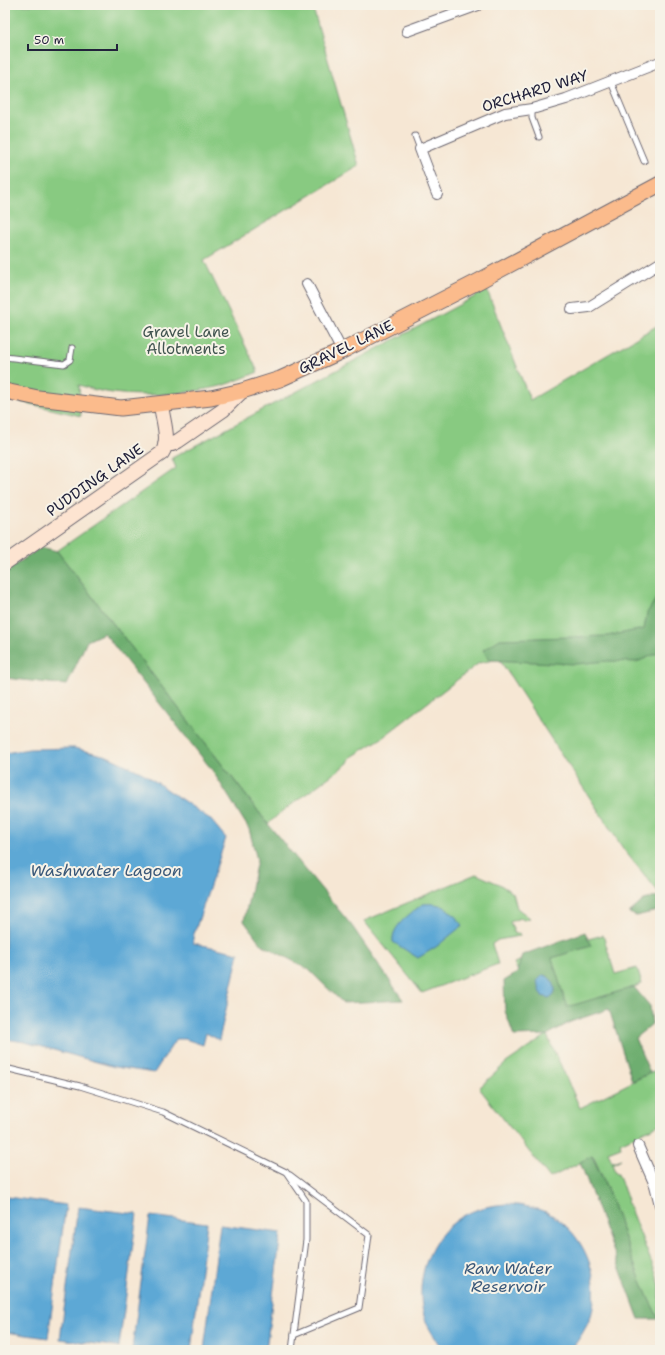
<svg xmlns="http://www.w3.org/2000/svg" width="665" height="1355" font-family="'Shantell Sans',sans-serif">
<rect width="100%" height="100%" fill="#f7f3e8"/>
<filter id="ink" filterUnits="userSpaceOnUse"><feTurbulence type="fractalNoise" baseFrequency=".025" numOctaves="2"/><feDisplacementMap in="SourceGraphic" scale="8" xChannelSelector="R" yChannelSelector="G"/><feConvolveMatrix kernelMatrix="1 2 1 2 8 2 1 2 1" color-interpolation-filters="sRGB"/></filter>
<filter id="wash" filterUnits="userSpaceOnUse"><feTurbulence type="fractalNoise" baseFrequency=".012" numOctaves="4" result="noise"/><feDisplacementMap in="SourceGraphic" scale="16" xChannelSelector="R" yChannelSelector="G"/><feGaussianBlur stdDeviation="0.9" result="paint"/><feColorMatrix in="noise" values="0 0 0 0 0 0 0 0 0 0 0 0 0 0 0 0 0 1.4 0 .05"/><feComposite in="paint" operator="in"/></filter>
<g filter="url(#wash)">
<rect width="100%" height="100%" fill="#f6e7d4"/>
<!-- green -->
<g fill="#88ca81" stroke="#55765e">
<path d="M 5,5 L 312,5 L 359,166 L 204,260 L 258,372 C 246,377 233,382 221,386 C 179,396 119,400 79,385 L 81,416 L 5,398 Z"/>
<path d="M 487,290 L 530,400 L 660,324 L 660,894 L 624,850 L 499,659 L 479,663 L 382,738 L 350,758 L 348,763 L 279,814 L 268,824 L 57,551 L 176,468 L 172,458 Z"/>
<path d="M 476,874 L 499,884 L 513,893 L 517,908 L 530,918 L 524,920 L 520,918 L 510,922 L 515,934 L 519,933 L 520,936 L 498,940 L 492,944 L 498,964 L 422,993 L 364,921 Z"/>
<path d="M 603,935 L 615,974 L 637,968 L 642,984 L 634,987 L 547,1035 L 580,1108 L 660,1068 L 660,1124 L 620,1143 L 621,1147 L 608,1152 L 612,1162 L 621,1159 L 612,1164 L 616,1174 L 618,1174 L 628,1200 L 627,1201 L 657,1276 L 660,1286 L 659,1319 C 630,1268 619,1209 593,1156 L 550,1178 L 479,1088 L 506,1063 L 547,1035 L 514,963 L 552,949 Z"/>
</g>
<!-- forest -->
<g fill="#6eae6f" stroke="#486855">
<path d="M 41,547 L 57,551 L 268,824 L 352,926 L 403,1000 L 343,1003 L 308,969 L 261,944 L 244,921 L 257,860 L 249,829 L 212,770 L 104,633 L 87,641 L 67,685 L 5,678 L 5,572 Z"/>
<path d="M 660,592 L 660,652 L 637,662 L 608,661 L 575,664 L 489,660 L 483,650 L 500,639 L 607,636 L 644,629 L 647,613 Z"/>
<path d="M 660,896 L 660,909 L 657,911 L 636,916 L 629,913 L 644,900 Z"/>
<path d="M 585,932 L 591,946 L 552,958 L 567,1007 L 634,987 L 650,1006 L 652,1024 L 635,1038 L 650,1073 L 632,1081 L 609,1009 L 570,1022 L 547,1035 L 514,1036 L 505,1011 L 504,981 L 517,973 L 522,955 Z"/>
<path d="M 592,1156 C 619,1208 630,1267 659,1319 L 639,1319 L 580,1162 Z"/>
</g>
<!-- water -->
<g fill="#5da8d5" stroke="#406588">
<path d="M 74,748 L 107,756 L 143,773 L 210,819 L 226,838 L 193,937 L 193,943 L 239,953 L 219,1040 L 206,1033 L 203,1045 L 185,1039 L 176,1039 L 154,1073 L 115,1067 L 25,1042 L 5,1039 L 5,753 L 29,749 Z"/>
<path d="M 423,904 C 445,902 449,910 463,925 L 436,947 L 418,958 L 393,942 C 391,926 411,913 423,904 Z"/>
<path d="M 543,975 L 547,976 C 555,982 559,993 549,998 L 542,996 L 537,981 Z"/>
<path d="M 7,1197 L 66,1205 L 48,1338 L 5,1332 L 5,1210 Z"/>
<path d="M 507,1204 C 520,1205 533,1207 546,1212 C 583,1230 603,1277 591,1316 C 586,1329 579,1339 571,1350 L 444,1350 C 436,1339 428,1329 424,1316 C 413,1277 432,1230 469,1213 C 481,1207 494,1205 507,1204 Z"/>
<path d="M 78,1207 L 137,1214 L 119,1347 L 60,1339 Z"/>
<path d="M 150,1216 L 207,1223 L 191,1350 L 132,1349 Z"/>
<path d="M 220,1225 L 281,1233 L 266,1350 L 204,1350 Z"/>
</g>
</g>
<g filter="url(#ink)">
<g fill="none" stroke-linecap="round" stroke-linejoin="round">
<defs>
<g id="lane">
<path d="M 611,82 L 644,161"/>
<path d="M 532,109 L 532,118 L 539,137"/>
<path d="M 415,136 L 420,149"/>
<path d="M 5,357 L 64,364 L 70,360 L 72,348"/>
<path d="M 5,1068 L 80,1086 L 163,1112 L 286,1172 L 306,1201 L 306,1240 L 292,1350"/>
<path d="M 290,1175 L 369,1235 L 359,1308 L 294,1335"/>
</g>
<g id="street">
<path d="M 407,31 L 478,5"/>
<path d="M 437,194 L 420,149 L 505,113 L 532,109 L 566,99 L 660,62"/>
<path d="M 307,284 L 342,351"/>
<path d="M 572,309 L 589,307 L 660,263"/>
<path d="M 638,1146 L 655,1185 L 660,1205"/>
</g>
<g id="secondary">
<path d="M 165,444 L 172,444 L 178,441 L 223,410 L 242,391"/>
<path d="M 5,563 L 162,453 C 171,440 162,419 161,404"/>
</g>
<path id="primary" d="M 5,391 L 38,398 L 121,408 L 211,398 L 242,391 L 280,379 L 342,351 L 479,281 L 660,184"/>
</defs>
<!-- lane casing -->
<use href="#lane" stroke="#6c6771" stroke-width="7"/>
<!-- street casing -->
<use href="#street" stroke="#6c6771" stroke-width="12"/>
<!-- secondary casing -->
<use href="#secondary" stroke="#6c6771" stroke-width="16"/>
<!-- primary casing -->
<use href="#primary" stroke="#6c6771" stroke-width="17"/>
<!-- lane -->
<use href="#lane" stroke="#fff" stroke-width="5"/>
<!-- street -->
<use href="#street" stroke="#fff" stroke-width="10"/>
<!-- secondary -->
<use href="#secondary" stroke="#fde4d1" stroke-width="14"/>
<!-- primary -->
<use href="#primary" stroke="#fbbb8c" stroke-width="15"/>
</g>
</g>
<g text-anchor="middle" stroke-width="4" stroke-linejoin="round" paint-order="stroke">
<!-- street labels -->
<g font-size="15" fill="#22223b" stroke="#f7f3e8">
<text transform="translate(535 91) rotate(-17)" y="5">ORCHARD WAY</text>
<text transform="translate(346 347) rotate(-26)" y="5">GRAVEL LANE</text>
<text transform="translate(95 480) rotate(-35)" y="5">PUDDING LANE</text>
</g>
<!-- park labels -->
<g font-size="15" fill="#415450" stroke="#f7f3e8">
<text x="186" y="337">Gravel Lane<tspan x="186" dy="17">Allotments</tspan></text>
</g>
<!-- water labels -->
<g font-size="16" font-style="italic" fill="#3a5879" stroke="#f7f3e8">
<text x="106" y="876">Washwater Lagoon</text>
<text x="508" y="1274">Raw Water<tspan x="508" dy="18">Reservoir</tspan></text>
</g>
</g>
<!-- margin -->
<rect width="665" height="1355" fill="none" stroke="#f7f3e8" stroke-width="20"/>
<!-- scale -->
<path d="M28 44v6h89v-6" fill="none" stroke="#22223b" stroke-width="2"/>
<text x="34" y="44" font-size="12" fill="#22223b" stroke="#f7f3e8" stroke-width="3" paint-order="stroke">50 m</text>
</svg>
